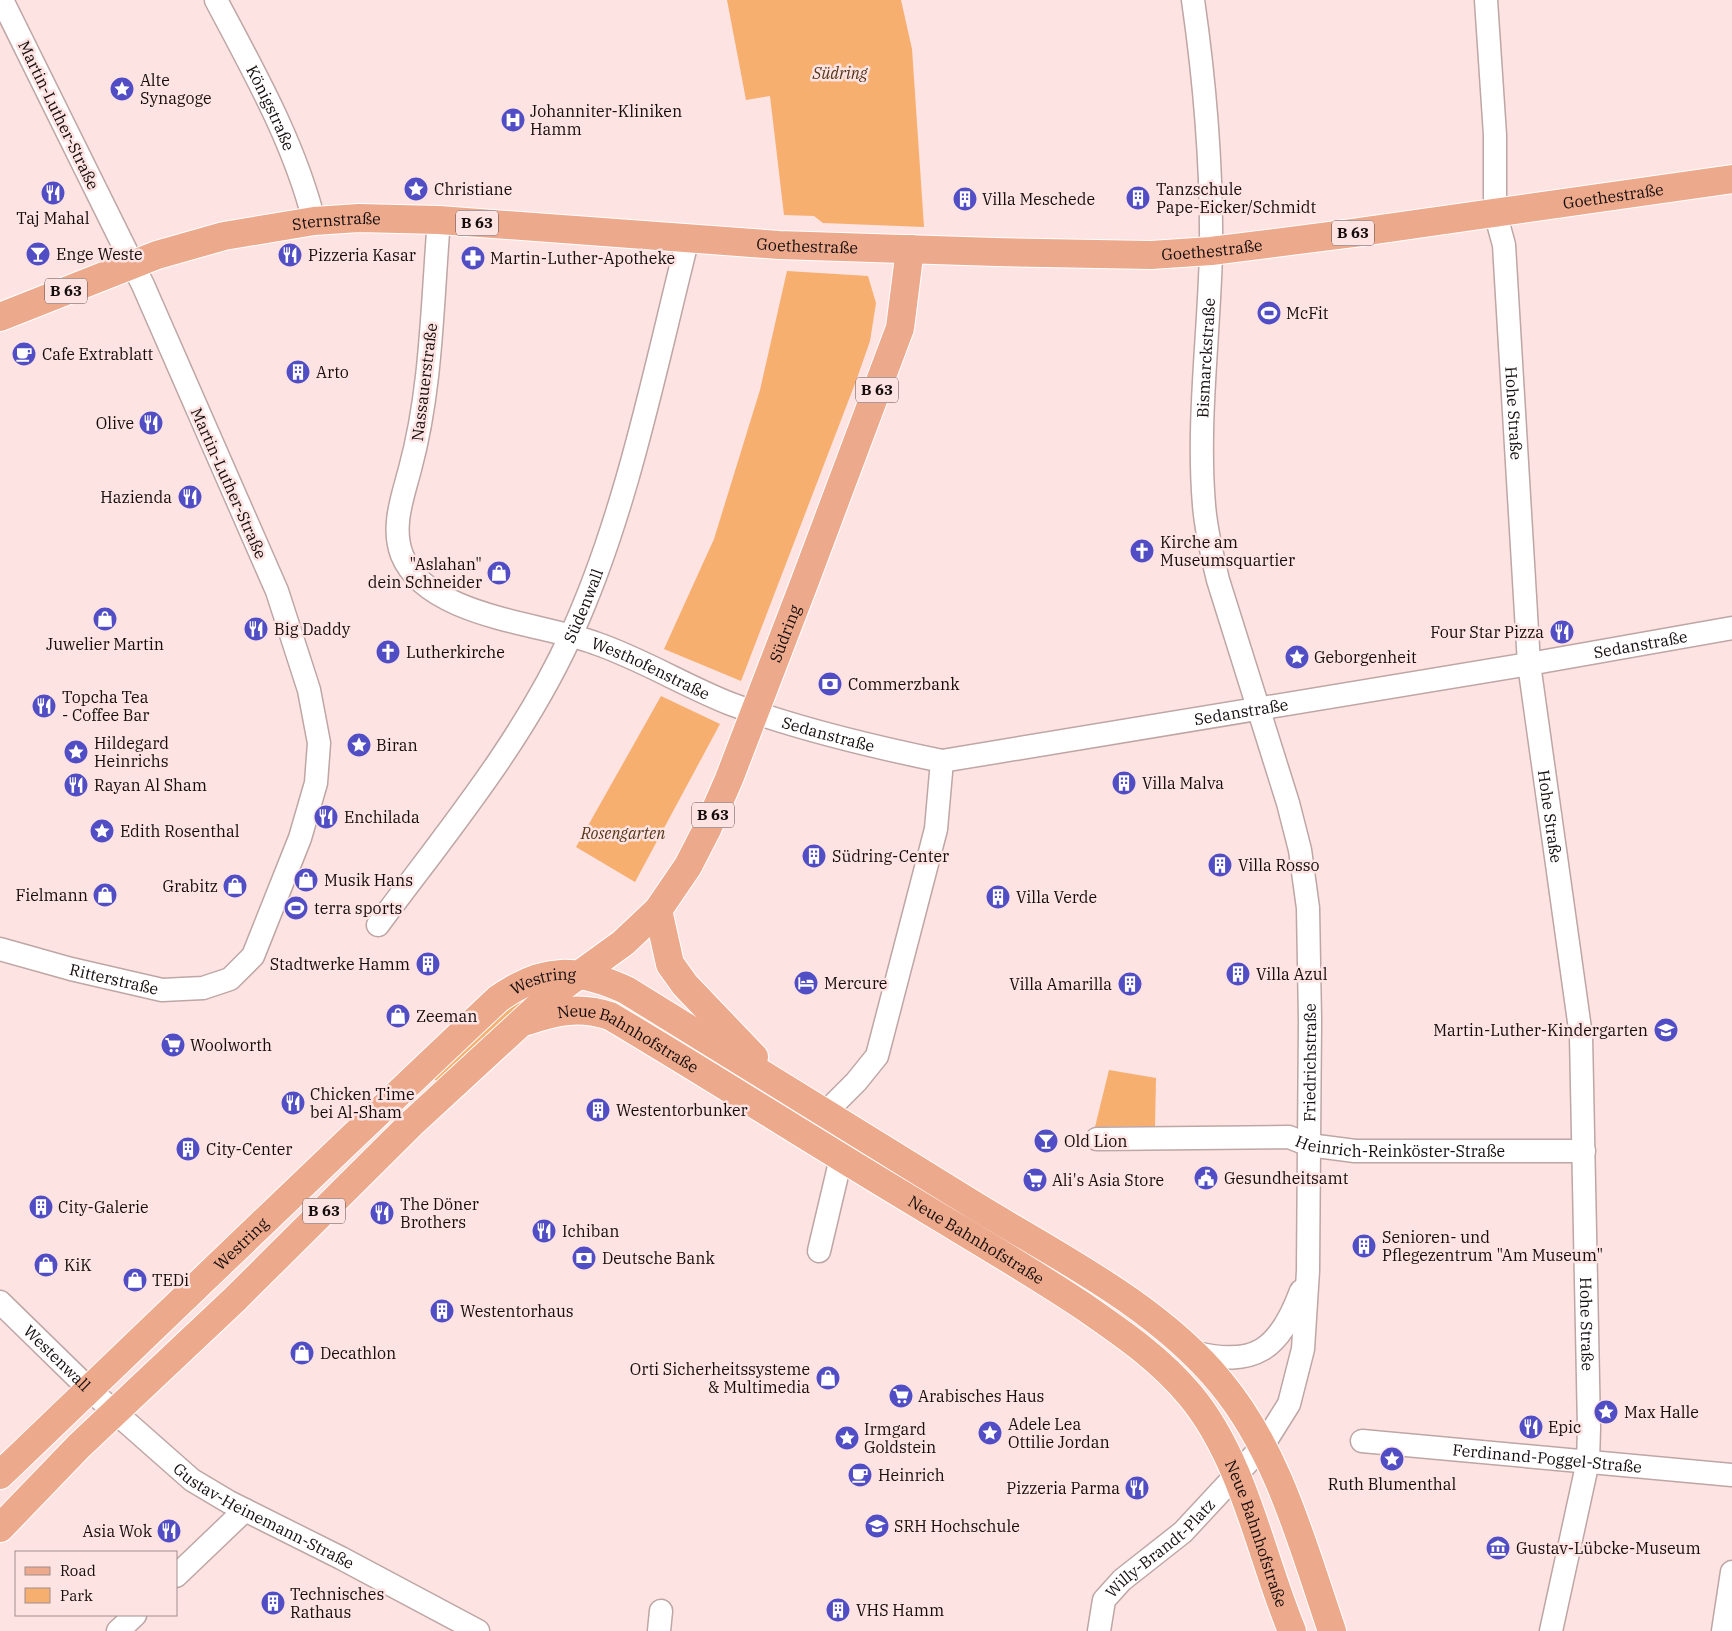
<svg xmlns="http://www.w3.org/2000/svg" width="1732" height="1631" font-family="'IBM Plex Serif',serif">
<rect width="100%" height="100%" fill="#fde3e2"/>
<!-- green -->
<g fill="#f6af6f">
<path d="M 727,0 L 901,0 L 912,49 L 924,227 L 823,223 L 814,216 L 784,215 L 770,96 L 746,100 Z"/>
<path d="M 787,271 L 868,276 L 876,303 L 870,341 L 856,381 L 741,681 L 664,649 L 714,539 L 760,390 Z"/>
<path d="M 661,696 L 720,724 L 635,882 L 576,847 Z"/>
<path d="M 525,998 L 523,1003 L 437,1082 L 431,1075 L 502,1009 Z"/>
<path d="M 1109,1070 L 1156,1078 L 1155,1126 L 1095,1127 Z"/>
</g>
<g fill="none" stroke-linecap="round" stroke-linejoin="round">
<defs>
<g id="minor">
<path id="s1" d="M 216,0 C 254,72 294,142 314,221"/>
<path id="s2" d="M 1486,0 L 1495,135 L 1495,212 L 1504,245 L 1529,664 L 1581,1036 L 1589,1428 L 1588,1461 L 1551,1631"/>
<path id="s3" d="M 439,220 C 432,303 432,388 410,469 C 403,496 391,527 402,555 C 427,617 541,623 595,643 C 642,659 685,686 731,704 C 795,728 874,747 942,761 L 1529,664 L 1732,628"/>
<path id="s4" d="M 378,925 C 447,832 523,741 571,635 C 627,513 655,368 688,238"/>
<path id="s5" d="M 0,949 L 71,969 L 162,990 L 203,988 L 230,979 L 253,956 L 300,838 L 316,783 L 319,743 L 309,690 L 277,591 L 143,285 L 2,0"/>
<path d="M 826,1112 L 856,1082 L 877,1056 L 936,829 L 942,761"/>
<path id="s6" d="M 1097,1139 L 1289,1137 L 1309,1145 L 1355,1151 L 1584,1151"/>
<path d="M 819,1251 L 841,1158"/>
<path id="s7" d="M 0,1302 L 90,1390 L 192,1480 L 229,1502 L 341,1558 L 478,1631"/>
<path d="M 1192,1352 C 1255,1368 1279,1350 1301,1291"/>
<path id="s8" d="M 1362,1441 L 1732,1475"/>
<path d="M 176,1576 L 245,1510"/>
<path d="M 118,1631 L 135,1615"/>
<path d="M 659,1631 L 661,1611"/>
<path id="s9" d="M 1099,1631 L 1104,1600 L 1122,1580 L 1183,1532 L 1262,1447 L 1289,1404 L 1303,1349 L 1308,1271 L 1310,1020 L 1308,908 L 1300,850 L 1288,803 L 1218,580 C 1212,555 1206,531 1204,505 C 1197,422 1209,336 1211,252 C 1212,168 1205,83 1193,0"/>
<path d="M 1723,1631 L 1732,1572"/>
</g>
<g id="major">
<path id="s10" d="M 0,317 L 157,255 L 224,236 L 314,221 L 359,218 L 439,220 L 779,245 L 996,252 L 1151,255 L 1211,251 L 1353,233 L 1732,179"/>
<path d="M 658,910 L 670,964 L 685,985 L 754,1057"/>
<path id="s11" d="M 527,1021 C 556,1011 580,1006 610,1016 C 713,1077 814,1142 916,1203 C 972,1237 1029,1270 1083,1306 C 1122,1333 1159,1358 1190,1395 C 1244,1460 1260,1554 1292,1631"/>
<path id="s12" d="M 0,1475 C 166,1316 331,1156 498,999 C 544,966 577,968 626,990 C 743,1062 860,1135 977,1207 C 1059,1257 1159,1307 1221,1383 C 1279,1453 1303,1547 1332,1631"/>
<path id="s13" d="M 0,1528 L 79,1446 L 235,1299 L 411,1124 L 551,995 L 623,943 L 658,910 L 688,866 L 708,827 L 729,779 L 805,581 L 900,328 L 910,249"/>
</g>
</defs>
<!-- minor casing -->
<use href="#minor" stroke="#bea6a5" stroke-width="25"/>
<!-- major casing -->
<use href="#major" stroke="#fff" stroke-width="30"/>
<!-- minor -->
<use href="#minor" stroke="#fff" stroke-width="22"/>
<!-- major -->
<use href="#major" stroke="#eda98c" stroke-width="28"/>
</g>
<!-- icons -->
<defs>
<symbol id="sight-disc" viewBox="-11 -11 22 22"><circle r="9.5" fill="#514dc4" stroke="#fde3e2"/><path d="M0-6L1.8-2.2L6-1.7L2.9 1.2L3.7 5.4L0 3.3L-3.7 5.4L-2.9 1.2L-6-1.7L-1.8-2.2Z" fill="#fff"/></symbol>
<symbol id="hospital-disc" viewBox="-11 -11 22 22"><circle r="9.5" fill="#514dc4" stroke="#fde3e2"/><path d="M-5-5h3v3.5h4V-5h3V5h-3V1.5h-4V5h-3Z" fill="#fff"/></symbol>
<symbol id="restaurant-disc" viewBox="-11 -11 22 22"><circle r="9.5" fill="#514dc4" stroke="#fde3e2"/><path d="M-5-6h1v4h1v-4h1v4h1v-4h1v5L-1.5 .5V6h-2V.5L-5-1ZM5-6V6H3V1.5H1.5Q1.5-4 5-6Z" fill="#fff"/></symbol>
<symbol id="building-disc" viewBox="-11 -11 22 22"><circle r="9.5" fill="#514dc4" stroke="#fde3e2"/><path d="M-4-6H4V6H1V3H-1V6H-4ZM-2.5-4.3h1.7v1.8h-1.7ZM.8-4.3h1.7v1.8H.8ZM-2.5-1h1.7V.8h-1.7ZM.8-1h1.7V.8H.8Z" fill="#fff"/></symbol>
<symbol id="bar-disc" viewBox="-11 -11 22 22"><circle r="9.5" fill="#514dc4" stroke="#fde3e2"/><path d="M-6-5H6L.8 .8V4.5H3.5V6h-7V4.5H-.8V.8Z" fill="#fff"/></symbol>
<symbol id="pharmacy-disc" viewBox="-11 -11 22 22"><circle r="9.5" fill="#514dc4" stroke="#fde3e2"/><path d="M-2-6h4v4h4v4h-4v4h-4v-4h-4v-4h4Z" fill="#fff"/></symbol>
<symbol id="stadium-disc" viewBox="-11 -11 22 22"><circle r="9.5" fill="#514dc4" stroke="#fde3e2"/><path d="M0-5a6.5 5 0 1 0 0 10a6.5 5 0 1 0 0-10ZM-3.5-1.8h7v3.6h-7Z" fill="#fff"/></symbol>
<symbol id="cafe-disc" viewBox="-11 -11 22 22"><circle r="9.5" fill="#514dc4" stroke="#fde3e2"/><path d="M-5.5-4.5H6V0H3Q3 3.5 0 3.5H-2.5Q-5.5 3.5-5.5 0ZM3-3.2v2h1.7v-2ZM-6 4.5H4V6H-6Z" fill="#fff"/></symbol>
<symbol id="church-disc" viewBox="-11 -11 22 22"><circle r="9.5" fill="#514dc4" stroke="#fde3e2"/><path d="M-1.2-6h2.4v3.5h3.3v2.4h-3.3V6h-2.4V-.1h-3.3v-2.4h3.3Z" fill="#fff"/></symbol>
<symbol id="shop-disc" viewBox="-11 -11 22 22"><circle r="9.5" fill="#514dc4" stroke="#fde3e2"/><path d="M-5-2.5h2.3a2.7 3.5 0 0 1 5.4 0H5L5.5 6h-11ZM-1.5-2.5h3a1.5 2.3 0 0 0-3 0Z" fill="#fff"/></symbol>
<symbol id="bank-disc" viewBox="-11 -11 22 22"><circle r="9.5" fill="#514dc4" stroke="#fde3e2"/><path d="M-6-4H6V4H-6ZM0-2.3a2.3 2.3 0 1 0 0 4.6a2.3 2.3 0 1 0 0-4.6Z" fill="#fff"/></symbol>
<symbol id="hotel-disc" viewBox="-11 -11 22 22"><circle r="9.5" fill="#514dc4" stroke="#fde3e2"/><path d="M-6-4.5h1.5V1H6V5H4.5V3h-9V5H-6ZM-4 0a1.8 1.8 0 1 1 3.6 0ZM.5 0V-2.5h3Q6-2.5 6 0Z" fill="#fff"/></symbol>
<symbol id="school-disc" viewBox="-11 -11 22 22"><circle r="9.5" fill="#514dc4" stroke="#fde3e2"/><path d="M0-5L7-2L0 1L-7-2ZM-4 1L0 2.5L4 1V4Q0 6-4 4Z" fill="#fff"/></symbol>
<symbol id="supermarket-disc" viewBox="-11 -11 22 22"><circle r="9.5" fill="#514dc4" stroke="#fde3e2"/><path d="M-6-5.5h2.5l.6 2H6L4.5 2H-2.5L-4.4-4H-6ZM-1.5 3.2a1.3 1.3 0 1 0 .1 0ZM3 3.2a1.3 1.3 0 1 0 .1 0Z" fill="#fff"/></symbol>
<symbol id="civic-disc" viewBox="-11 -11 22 22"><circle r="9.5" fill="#514dc4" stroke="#fde3e2"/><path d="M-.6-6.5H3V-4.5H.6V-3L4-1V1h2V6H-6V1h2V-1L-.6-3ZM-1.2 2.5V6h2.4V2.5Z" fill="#fff"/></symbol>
<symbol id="university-disc" viewBox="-11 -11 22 22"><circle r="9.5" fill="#514dc4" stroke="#fde3e2"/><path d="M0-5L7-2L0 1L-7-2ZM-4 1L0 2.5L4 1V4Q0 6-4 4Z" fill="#fff"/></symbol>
<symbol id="museum-disc" viewBox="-11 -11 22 22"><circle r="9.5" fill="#514dc4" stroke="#fde3e2"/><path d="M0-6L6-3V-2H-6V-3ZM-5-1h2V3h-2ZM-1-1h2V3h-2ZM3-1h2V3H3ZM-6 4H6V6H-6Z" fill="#fff"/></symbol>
</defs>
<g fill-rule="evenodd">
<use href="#sight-disc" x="108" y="75" width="28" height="28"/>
<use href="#hospital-disc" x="499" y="106" width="28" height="28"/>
<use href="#sight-disc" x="402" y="175" width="28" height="28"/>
<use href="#restaurant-disc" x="39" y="179" width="28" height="28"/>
<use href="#building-disc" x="1124" y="184" width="28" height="28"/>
<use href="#building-disc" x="951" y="185" width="28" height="28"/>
<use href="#bar-disc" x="24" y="240" width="28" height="28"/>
<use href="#restaurant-disc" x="276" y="241" width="28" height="28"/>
<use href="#pharmacy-disc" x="459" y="244" width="28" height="28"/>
<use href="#stadium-disc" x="1255" y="299" width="28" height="28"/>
<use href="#cafe-disc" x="10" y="340" width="28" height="28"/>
<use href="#building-disc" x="284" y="358" width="28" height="28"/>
<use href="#restaurant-disc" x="137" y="409" width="28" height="28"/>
<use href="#restaurant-disc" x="176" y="483" width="28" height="28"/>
<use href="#church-disc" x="1128" y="537" width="28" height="28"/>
<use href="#shop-disc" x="485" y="559" width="28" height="28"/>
<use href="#shop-disc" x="91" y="605" width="28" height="28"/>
<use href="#restaurant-disc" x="242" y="615" width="28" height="28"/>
<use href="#restaurant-disc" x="1548" y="618" width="28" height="28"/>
<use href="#church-disc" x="374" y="638" width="28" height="28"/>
<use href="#sight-disc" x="1283" y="643" width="28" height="28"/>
<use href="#bank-disc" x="816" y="670" width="28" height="28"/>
<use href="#restaurant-disc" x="30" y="692" width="28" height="28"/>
<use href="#sight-disc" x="345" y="731" width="28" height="28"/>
<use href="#sight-disc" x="62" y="738" width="28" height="28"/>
<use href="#building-disc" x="1110" y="769" width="28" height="28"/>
<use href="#restaurant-disc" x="62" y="771" width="28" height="28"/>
<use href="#restaurant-disc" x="312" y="803" width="28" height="28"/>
<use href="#sight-disc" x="88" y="817" width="28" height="28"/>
<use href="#building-disc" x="800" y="842" width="28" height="28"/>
<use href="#building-disc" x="1206" y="851" width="28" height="28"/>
<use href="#shop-disc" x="292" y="866" width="28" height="28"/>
<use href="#shop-disc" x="221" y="872" width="28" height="28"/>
<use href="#shop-disc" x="91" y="881" width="28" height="28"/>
<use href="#building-disc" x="984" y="883" width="28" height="28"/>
<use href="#stadium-disc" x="282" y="894" width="28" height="28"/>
<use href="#building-disc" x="414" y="950" width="28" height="28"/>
<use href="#building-disc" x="1224" y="960" width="28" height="28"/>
<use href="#hotel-disc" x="792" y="969" width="28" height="28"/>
<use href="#building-disc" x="1116" y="970" width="28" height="28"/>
<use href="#shop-disc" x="384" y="1002" width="28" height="28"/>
<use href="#school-disc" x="1652" y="1016" width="28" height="28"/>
<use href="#supermarket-disc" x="159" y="1031" width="28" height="28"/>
<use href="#restaurant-disc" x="279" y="1089" width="28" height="28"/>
<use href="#building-disc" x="584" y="1096" width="28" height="28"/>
<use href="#bar-disc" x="1032" y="1127" width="28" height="28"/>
<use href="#building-disc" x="174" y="1135" width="28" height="28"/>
<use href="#civic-disc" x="1192" y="1164" width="28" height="28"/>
<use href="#supermarket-disc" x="1021" y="1166" width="28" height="28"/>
<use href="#building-disc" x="27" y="1193" width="28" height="28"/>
<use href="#restaurant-disc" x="368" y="1199" width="28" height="28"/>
<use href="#restaurant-disc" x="530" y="1217" width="28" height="28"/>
<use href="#building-disc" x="1350" y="1232" width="28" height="28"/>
<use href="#bank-disc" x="570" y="1244" width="28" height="28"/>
<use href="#shop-disc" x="32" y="1251" width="28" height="28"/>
<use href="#shop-disc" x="121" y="1266" width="28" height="28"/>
<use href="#building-disc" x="428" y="1297" width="28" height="28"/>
<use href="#shop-disc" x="288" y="1339" width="28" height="28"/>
<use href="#shop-disc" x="814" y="1364" width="28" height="28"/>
<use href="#supermarket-disc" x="887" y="1382" width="28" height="28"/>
<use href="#sight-disc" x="1592" y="1398" width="28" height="28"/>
<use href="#restaurant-disc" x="1517" y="1413" width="28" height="28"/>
<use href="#sight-disc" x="976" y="1419" width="28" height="28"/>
<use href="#sight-disc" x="833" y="1424" width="28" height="28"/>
<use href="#sight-disc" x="1378" y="1445" width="28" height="28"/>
<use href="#cafe-disc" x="846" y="1461" width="28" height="28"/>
<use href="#restaurant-disc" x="1123" y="1474" width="28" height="28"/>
<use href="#university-disc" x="863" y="1512" width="28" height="28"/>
<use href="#restaurant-disc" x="155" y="1517" width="28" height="28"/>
<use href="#museum-disc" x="1484" y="1534" width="28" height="28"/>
<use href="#building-disc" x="259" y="1589" width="28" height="28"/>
<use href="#building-disc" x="824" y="1596" width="28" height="28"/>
</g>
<g text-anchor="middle" stroke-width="5" stroke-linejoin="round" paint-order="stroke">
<!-- shield labels -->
<g fill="#fde3e2" stroke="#5b4d4d" stroke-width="1">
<rect x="456" y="210.5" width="42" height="25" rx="4"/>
<rect x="1332" y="220.5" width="42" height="25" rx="4"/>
<rect x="45" y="278.5" width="42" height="25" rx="4"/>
<rect x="856" y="377.5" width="42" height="25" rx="4"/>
<rect x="692" y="802.5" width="42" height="25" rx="4"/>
<rect x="303" y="1198.5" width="42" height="25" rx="4"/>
</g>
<g font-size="15" font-weight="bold" fill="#150d0d">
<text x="477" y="228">B 63</text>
<text x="1353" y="238">B 63</text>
<text x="66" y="296">B 63</text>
<text x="877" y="395">B 63</text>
<text x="713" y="820">B 63</text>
<text x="324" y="1216">B 63</text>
</g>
<!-- park labels -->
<g font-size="16" font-style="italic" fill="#56371a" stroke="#fde3e2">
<text x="840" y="79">Südring</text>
<text x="623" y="839">Rosengarten</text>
</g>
<!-- poi labels -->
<g font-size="16" fill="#150d0d" stroke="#fde3e2" text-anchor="start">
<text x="140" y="86">Alte<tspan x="140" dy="18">Synagoge</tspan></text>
<text x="530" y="117">Johanniter-Kliniken<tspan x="530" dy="18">Hamm</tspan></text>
<text x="434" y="195">Christiane</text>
<text x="1156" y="195">Tanzschule<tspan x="1156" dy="18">Pape-Eicker/Schmidt</tspan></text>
<text x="982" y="205">Villa Meschede</text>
<text x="53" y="224" text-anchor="middle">Taj Mahal</text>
<text x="56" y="260">Enge Weste</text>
<text x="308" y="261">Pizzeria Kasar</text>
<text x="490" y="264">Martin-Luther-Apotheke</text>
<text x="1286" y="319">McFit</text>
<text x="42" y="360">Cafe Extrablatt</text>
<text x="316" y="378">Arto</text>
<text x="134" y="429" text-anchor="end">Olive</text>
<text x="172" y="503" text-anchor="end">Hazienda</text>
<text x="1160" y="548">Kirche am<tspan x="1160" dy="18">Museumsquartier</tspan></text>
<text x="482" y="570" text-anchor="end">"Aslahan"<tspan x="482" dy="18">dein Schneider</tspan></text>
<text x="274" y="635">Big Daddy</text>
<text x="1544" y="638" text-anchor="end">Four Star Pizza</text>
<text x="105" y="650" text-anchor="middle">Juwelier Martin</text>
<text x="406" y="658">Lutherkirche</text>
<text x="1314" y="663">Geborgenheit</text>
<text x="848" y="690">Commerzbank</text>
<text x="62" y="703">Topcha Tea<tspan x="62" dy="18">- Coffee Bar</tspan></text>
<text x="94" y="749">Hildegard<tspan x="94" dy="18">Heinrichs</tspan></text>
<text x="376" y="751">Biran</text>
<text x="1142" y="789">Villa Malva</text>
<text x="94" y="791">Rayan Al Sham</text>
<text x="344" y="823">Enchilada</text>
<text x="120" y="837">Edith Rosenthal</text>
<text x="832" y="862">Südring-Center</text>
<text x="1238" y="871">Villa Rosso</text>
<text x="324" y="886">Musik Hans</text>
<text x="218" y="892" text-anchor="end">Grabitz</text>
<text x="88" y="901" text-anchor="end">Fielmann</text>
<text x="1016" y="903">Villa Verde</text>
<text x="314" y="914">terra sports</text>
<text x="410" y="970" text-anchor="end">Stadtwerke Hamm</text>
<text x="1256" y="980">Villa Azul</text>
<text x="824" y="989">Mercure</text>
<text x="1112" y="990" text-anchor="end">Villa Amarilla</text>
<text x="416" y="1022">Zeeman</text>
<text x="1648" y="1036" text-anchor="end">Martin-Luther-Kindergarten</text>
<text x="190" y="1051">Woolworth</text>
<text x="310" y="1100">Chicken Time<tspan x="310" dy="18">bei Al-Sham</tspan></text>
<text x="616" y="1116">Westentorbunker</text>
<text x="1064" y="1147">Old Lion</text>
<text x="206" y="1155">City-Center</text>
<text x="1224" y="1184">Gesundheitsamt</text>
<text x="1052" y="1186">Ali's Asia Store</text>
<text x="400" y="1210">The Döner<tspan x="400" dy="18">Brothers</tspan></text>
<text x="58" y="1213">City-Galerie</text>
<text x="562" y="1237">Ichiban</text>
<text x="1382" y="1243">Senioren- und<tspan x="1382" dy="18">Pflegezentrum "Am Museum"</tspan></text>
<text x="602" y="1264">Deutsche Bank</text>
<text x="64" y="1271">KiK</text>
<text x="152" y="1286">TEDi</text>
<text x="460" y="1317">Westentorhaus</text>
<text x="320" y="1359">Decathlon</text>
<text x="810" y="1375" text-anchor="end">Orti Sicherheitssysteme<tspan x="810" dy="18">&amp; Multimedia</tspan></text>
<text x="918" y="1402">Arabisches Haus</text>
<text x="1624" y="1418">Max Halle</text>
<text x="1008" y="1430">Adele Lea<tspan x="1008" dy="18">Ottilie Jordan</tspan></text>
<text x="1548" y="1433">Epic</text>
<text x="864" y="1435">Irmgard<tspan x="864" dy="18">Goldstein</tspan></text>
<text x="878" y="1481">Heinrich</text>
<text x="1392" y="1490" text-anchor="middle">Ruth Blumenthal</text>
<text x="1120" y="1494" text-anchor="end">Pizzeria Parma</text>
<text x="894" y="1532">SRH Hochschule</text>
<text x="152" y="1537" text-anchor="end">Asia Wok</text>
<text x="1516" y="1554">Gustav-Lübcke-Museum</text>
<text x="290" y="1600">Technisches<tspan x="290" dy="18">Rathaus</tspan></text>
<text x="856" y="1616">VHS Hamm</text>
</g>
<!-- street labels -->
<g font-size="16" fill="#150d0d" stroke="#fde3e2">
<text dy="6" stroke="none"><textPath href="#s1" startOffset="121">Königstraße</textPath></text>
<text transform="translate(59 115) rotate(64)" y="6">Martin-Luther-Straße</text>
<text dy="6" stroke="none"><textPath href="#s10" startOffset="1634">Goethestraße</textPath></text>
<text dy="6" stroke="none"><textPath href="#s10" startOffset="352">Sternstraße</textPath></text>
<text dy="6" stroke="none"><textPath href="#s10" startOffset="824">Goethestraße</textPath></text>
<text dy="6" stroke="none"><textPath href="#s10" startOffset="1229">Goethestraße</textPath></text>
<text dy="6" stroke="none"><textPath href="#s9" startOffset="1365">Bismarckstraße</textPath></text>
<text transform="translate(424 382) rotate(-83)" y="6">Nassauerstraße</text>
<text dy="6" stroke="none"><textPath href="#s2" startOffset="415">Hohe Straße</textPath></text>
<text transform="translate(229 483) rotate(66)" y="6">Martin-Luther-Straße</text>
<text dy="6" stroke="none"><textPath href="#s4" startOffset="381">Südenwall</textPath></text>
<text dy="6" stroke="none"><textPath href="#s13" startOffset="1209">Südring</textPath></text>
<text dy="6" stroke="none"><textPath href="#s3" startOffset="1634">Sedanstraße</textPath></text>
<text dy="6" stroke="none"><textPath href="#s3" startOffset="619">Westhofenstraße</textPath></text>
<text dy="6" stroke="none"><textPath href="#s3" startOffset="1229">Sedanstraße</textPath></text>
<text dy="6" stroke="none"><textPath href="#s3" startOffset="809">Sedanstraße</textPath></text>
<text dy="6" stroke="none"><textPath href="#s2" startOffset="820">Hohe Straße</textPath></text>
<text dy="6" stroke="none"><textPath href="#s5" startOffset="118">Ritterstraße</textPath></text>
<text dy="6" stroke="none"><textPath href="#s12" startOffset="739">Westring</textPath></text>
<text dy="6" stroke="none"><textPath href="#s11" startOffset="109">Neue Bahnhofstraße</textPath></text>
<text dy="6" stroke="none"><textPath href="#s9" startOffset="646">Friedrichstraße</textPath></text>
<text dy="6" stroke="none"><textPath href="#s6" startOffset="305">Heinrich-Reinköster-Straße</textPath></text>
<text dy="6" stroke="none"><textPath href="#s11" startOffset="514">Neue Bahnhofstraße</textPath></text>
<text dy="6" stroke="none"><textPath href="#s12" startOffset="334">Westring</textPath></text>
<text dy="6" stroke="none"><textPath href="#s2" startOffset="1330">Hohe Straße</textPath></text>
<text dy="6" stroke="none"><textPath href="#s7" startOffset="80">Westenwall</textPath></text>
<text dy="6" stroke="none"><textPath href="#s8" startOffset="186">Ferdinand-Poggel-Straße</textPath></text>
<text dy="6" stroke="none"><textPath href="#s7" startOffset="342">Gustav-Heinemann-Straße</textPath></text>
<text dy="6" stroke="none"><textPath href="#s11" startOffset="934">Neue Bahnhofstraße</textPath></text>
<text dy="6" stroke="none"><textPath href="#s9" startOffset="108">Willy-Brandt-Platz</textPath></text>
</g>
</g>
<!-- legend -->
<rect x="15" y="1551" width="162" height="65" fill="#fde3e2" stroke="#a08d8d"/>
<rect x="25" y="1567" width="25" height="8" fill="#eda98c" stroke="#a08d8d"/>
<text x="60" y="1576" font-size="15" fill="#150d0d">Road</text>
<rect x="25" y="1588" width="25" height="15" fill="#f6af6f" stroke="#a08d8d"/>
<text x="60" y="1601" font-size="15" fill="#150d0d">Park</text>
</svg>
